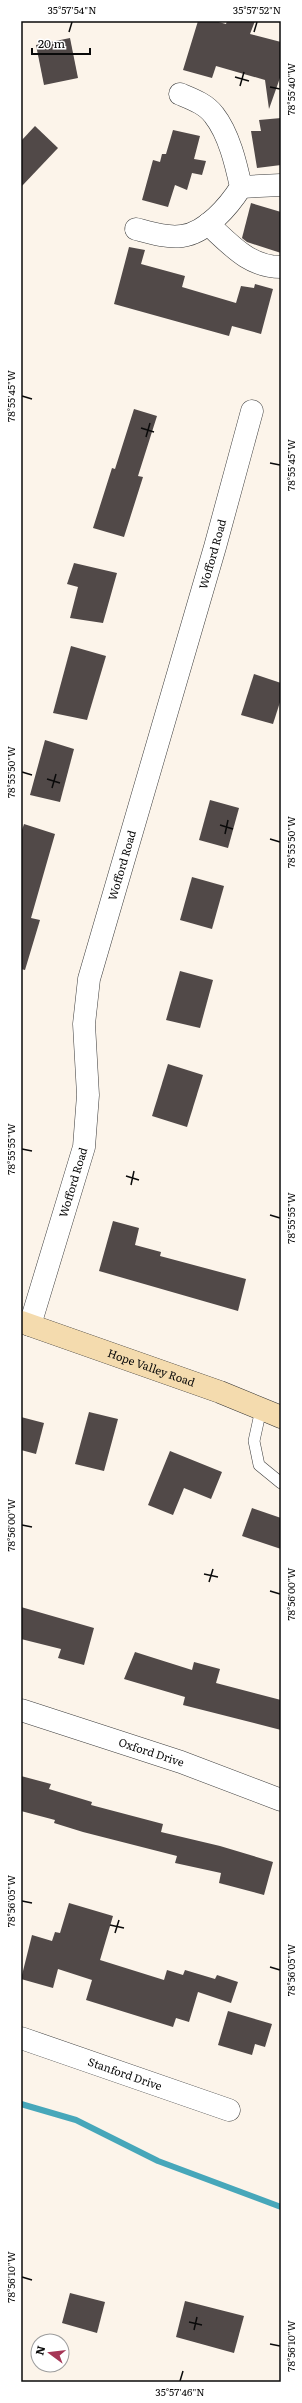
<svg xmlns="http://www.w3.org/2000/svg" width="302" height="2403" font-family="Literata,serif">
<rect width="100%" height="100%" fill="#fcf4ea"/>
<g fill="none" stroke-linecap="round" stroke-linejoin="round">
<!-- stream -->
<path stroke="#47a7ba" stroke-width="6" d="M 21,2104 L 76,2120 L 158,2161 L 281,2207"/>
</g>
<!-- building -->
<g fill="#514948">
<path d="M 198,21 L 215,21 L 226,24 L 227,21 L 255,21 L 250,34 L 281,42 L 281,75 L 269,109 L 265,80 L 216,66 L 212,78 L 183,70 Z"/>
<path d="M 70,38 L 78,78 L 44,85 L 36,45 Z"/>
<path d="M 281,118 L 281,165 L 257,168 L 251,131 L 261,131 L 259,120 Z"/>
<path d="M 35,126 L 58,148 L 21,187 L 21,141 Z"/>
<path d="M 173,130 L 200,136 L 194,159 L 206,161 L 202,175 L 192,173 L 187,190 L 175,185 L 168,207 L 142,200 L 153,160 L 160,162 L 162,154 L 166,154 Z"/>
<path d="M 251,203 L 281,212 L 281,253 L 247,242 L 242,238 Z"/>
<path d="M 129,247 L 145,250 L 141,264 L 185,276 L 182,287 L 236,303 L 241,286 L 254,288 L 255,284 L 273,289 L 261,334 L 232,326 L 229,336 L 114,304 Z"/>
<path d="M 134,409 L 157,416 L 138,476 L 143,477 L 124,537 L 93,528 L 112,468 L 115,469 Z"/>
<path d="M 74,563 L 117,573 L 103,623 L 70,618 L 78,587 L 67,584 Z"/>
<path d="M 71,646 L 106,656 L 87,720 L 53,713 Z"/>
<path d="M 254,674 L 281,683 L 281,699 L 273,724 L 241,715 Z"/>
<path d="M 45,740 L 74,749 L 60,802 L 30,795 Z"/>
<path d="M 210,800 L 239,808 L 228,848 L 199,840 Z"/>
<path d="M 24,824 L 55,834 L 31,918 L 40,920 L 25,970 L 21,969 L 21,833 Z"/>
<path d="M 192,877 L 224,886 L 212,929 L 180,920 Z"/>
<path d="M 180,971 L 213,980 L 200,1028 L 166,1020 Z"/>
<path d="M 168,1064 L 203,1075 L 187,1127 L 152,1116 Z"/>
<path d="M 113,1221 L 139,1228 L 135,1245 L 161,1252 L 160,1256 L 246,1279 L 238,1311 L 99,1271 Z"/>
<path d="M 89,1412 L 118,1419 L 104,1471 L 75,1464 Z"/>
<path d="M 21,1417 L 44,1423 L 36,1454 L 21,1450 Z"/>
<path d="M 170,1451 L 222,1472 L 211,1499 L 184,1488 L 173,1515 L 148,1505 Z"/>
<path d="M 252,1508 L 281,1518 L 281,1549 L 242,1536 Z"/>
<path d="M 21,1607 L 94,1628 L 84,1665 L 58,1658 L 61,1649 L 21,1639 Z"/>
<path d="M 135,1652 L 192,1670 L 194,1662 L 220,1669 L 216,1683 L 281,1700 L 281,1730 L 183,1705 L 185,1697 L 124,1679 Z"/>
<path d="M 21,1776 L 51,1784 L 49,1789 L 92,1802 L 91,1805 L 163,1824 L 161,1832 L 220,1846 L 273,1862 L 264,1895 L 219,1883 L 221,1873 L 175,1863 L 177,1856 L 83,1832 L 54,1823 L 55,1820 L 21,1811 Z"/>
<path d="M 69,1903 L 113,1916 L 100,1960 L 164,1980 L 167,1970 L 183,1975 L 185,1970 L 215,1979 L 217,1975 L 238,1982 L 231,2003 L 198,1992 L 189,2022 L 176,2018 L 173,2027 L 86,2000 L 92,1980 L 58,1969 L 53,1988 L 21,1979 L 32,1935 L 52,1941 L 55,1932 L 60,1933 Z"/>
<path d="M 228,2011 L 272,2024 L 265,2047 L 255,2044 L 252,2055 L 218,2045 Z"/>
<path d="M 70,2293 L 105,2302 L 97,2333 L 62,2323 Z"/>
<path d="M 185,2301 L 244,2316 L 234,2353 L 176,2337 Z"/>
</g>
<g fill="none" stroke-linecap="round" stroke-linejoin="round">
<defs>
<path id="lane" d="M 261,1409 L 254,1441 L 259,1465 L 281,1483"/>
<g id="street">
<path d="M 241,187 L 281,185"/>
<path d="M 208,224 C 231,245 249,267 281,267"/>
<path d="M 136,229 C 151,233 167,238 182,236 C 206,233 229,206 241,187 C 236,164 229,134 214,115 C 206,104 192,99 180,94"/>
<path id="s1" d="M 30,1325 L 84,1147 L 88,1095 L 84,1024 L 89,979 L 215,547 L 252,411"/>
<path id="s2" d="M 21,1710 L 181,1762 L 281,1800"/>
<path id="s3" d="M 21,2038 L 229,2110"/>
</g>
<g id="secondary">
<path id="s4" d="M 21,1322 L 220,1392 L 281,1417"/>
</g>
</defs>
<!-- lane casing -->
<use href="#lane" stroke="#3d3d3d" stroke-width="12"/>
<!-- street casing -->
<use href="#street" stroke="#3d3d3d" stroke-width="23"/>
<!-- secondary casing -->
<use href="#secondary" stroke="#2c2c2c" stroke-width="23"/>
<!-- lane -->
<use href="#lane" stroke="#fff" stroke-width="11"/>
<!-- street -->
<use href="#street" stroke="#fff" stroke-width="22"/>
<!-- secondary -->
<use href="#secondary" stroke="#f4dbae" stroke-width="22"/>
</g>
<!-- ticks -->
<path fill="none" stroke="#0a0a0a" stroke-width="1.5" d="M 69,32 L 72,22M 254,32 L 257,22M 235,77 L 249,81M 240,86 L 244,72M 270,87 L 280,89M 22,396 L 32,399M 141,428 L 154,432M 146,437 L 150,423M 270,463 L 280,465M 22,772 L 32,775M 47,779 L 60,783M 52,788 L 56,774M 220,825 L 233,829M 225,834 L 228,820M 270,839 L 280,842M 22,1149 L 32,1151M 126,1176 L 139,1180M 131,1185 L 134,1171M 270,1215 L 280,1218M 22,1525 L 32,1527M 204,1574 L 218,1577M 209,1582 L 213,1569M 270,1591 L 280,1594M 22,1901 L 32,1903M 110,1925 L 124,1928M 115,1933 L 119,1920M 270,1967 L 280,1970M 22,2277 L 32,2280M 189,2322 L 202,2325M 194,2330 L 197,2317M 270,2344 L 280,2346M 180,2381 L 183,2371"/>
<g text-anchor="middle" stroke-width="4" stroke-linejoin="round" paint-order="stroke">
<!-- street labels -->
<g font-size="11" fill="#0a0a0a" stroke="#fff">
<text dy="4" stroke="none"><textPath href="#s1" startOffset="797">Wofford Road</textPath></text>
<text dy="4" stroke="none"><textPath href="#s1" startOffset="473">Wofford Road</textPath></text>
<text dy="4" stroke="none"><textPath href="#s1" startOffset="149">Wofford Road</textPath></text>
<text dy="4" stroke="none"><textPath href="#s4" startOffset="138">Hope Valley Road</textPath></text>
<text dy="4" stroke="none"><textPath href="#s2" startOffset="137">Oxford Drive</textPath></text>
<text dy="4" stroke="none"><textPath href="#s3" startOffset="110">Stanford Drive</textPath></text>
</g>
</g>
<!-- border -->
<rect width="302" height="2403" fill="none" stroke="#ffffff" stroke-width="44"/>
<!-- north arrow -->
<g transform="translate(50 2353) rotate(285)"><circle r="19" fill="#ffffff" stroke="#9d9d9d"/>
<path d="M0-3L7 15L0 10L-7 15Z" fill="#a63656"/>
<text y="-6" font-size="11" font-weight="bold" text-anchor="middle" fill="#0a0a0a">N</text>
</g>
<!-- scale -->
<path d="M32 48v6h58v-6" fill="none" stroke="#0a0a0a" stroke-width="2"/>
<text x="38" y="48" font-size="12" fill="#0a0a0a" stroke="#ffffff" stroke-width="3" paint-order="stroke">20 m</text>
<rect x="22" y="22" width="258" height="2359" fill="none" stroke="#0a0a0a" stroke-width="1.5"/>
<g font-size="10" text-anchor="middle" fill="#0a0a0a">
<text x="72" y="14">35°57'54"N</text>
<text x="257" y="14">35°57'52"N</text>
<text transform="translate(291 89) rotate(-90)" y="4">78°55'40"W</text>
<text transform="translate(11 396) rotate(-90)" y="4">78°55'45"W</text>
<text transform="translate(291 465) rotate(-90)" y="4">78°55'45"W</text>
<text transform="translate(11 772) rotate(-90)" y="4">78°55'50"W</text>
<text transform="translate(291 842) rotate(-90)" y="4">78°55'50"W</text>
<text transform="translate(11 1149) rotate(-90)" y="4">78°55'55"W</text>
<text transform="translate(291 1218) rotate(-90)" y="4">78°55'55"W</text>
<text transform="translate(11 1525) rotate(-90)" y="4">78°56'00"W</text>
<text transform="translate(291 1594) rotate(-90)" y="4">78°56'00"W</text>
<text transform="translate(11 1901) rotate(-90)" y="4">78°56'05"W</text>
<text transform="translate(291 1970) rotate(-90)" y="4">78°56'05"W</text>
<text transform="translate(11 2277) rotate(-90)" y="4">78°56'10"W</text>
<text transform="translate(291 2346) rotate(-90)" y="4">78°56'10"W</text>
<text x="180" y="2396">35°57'46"N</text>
</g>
</svg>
